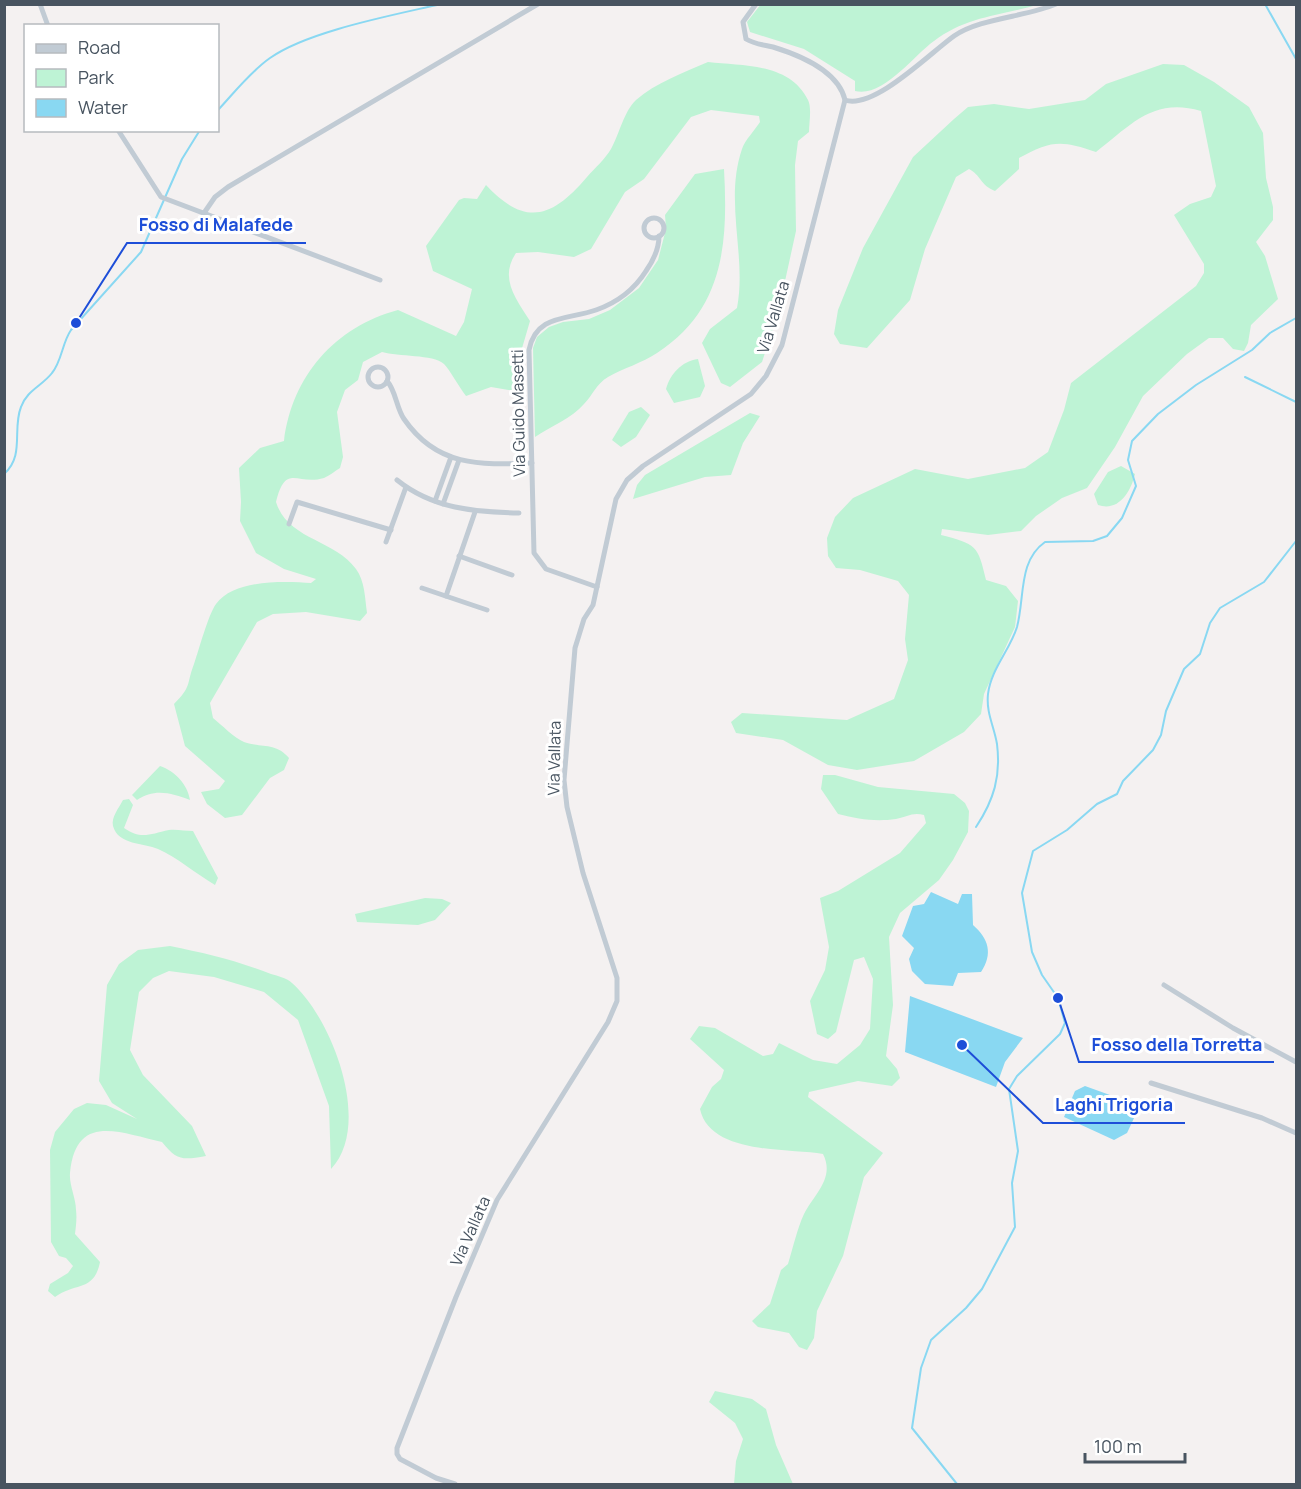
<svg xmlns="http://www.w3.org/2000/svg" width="1301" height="1489" font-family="Manrope,sans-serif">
<rect width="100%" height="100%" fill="#f4f1f1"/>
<!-- green -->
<g fill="#bef3d5">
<path d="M 761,4 L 1037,4 L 1037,5 C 1001,15 965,17 934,41 C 913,56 883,98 855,91 L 855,81 L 804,49 L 750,32 L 747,22 Z"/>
<path d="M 708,62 C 743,66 790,63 808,100 C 812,108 809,123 809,132 L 798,141 L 795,165 L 796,231 L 778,313 L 762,362 L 730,387 L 721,383 L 702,343 L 710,329 L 737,308 C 747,256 724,202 742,149 C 745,140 755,130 760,122 L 759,116 L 711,110 L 691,117 L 644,179 L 625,192 L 591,249 L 574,257 L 538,252 L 516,253 C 499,278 516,299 530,321 L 518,362 L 515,391 L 491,387 L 466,396 C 459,387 450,370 444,364 C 433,354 398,357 382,352 L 363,362 L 358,380 L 345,390 L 337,412 L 343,457 L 340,468 C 335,471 329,476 324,478 C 297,486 286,462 276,502 C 288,540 334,539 356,569 C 365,581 365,599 367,613 L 360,621 L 306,612 L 273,614 L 257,622 L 210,703 L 213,718 C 222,725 234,738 244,742 C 261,748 276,742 289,758 L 284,770 L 270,778 L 242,815 L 225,818 L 207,804 L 201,792 L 219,789 L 225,781 L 185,746 L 174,704 C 192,686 186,685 194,664 C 199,650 208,615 216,604 C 234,579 285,581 311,583 L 316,579 L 284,569 L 256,553 L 240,521 L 241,502 L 239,468 L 260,448 L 284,441 C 292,376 335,327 398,310 L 456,336 L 464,322 L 472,289 L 433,271 L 426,246 L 459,200 L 464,198 L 477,199 L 486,185 C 526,228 553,217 587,177 C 595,168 605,159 611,149 C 619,135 624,111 636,100 C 655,83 685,72 708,62 Z"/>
<path d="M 1163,64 L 1184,65 L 1214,82 L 1249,107 L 1263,133 L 1266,178 L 1273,207 L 1273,220 L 1256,242 L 1265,256 L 1278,299 L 1251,325 L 1248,343 L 1244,351 L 1233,349 L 1223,338 L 1209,338 L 1187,354 L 1143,396 L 1115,447 L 1087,488 L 1062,498 L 1036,516 L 1021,531 L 988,535 L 942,529 L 941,535 C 976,544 978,545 986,580 L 1006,586 L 1018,601 L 1015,627 L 984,694 L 981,714 L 964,732 L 914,761 L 857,770 L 828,765 L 783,740 L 736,733 L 731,722 L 742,713 L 847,720 L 894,699 L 908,660 L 905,639 L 909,595 L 898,581 L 860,570 L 836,568 L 828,556 L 827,538 L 835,517 L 853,498 L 915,469 L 968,479 L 1025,468 L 1048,452 L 1064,410 L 1071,383 L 1196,286 L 1204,273 L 1204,264 L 1174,215 L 1190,204 L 1211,197 L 1216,186 L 1201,111 C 1153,97 1131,125 1096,152 C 1062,140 1051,140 1019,158 L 1019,169 L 995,191 C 980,185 981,175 969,169 L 956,177 L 925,249 L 910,300 L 867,348 L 840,344 L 834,334 L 838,310 L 863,248 L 913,157 L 954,119 L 968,107 L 994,104 L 1029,109 L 1085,100 L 1106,84 Z"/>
<path d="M 724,169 C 728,241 725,309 657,353 C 642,363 624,368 608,377 C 596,384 593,395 584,404 C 572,418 550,427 535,437 L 533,348 L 537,337 L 549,327 L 563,322 L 589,319 L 610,310 L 639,288 L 658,260 L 666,229 L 665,215 L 695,174 Z"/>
<path d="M 698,359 L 705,386 L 700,397 L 674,403 L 666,389 C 670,374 682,361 698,359 Z"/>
<path d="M 641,407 L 650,415 L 636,437 L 621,447 L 612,440 L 629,412 Z"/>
<path d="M 750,413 L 760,416 L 743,443 L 731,475 L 705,477 L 633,499 L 637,485 L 645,475 Z"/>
<path d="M 1121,466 L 1135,474 C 1131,491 1119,512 1098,505 L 1094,494 L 1108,472 Z"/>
<path d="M 160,766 C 175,771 188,785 190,800 C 172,793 154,788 137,800 L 132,795 Z"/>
<path d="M 823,775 L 835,775 L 878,787 L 954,794 L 965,803 L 969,811 L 968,832 L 953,860 L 939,880 L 900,913 L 889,937 L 893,1005 L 886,1056 L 897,1069 L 900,1078 L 892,1086 L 858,1081 L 809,1092 L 808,1097 L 883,1153 L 864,1177 L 843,1256 L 817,1311 L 814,1338 L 807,1350 L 799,1347 L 789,1333 L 758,1327 L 752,1321 L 770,1304 L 781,1270 L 788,1264 C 793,1248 797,1229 804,1214 C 815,1193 835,1178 823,1154 C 788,1148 710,1155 700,1109 L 712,1087 L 721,1079 L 724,1070 L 690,1039 L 699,1026 L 715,1028 L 763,1056 L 773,1054 L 779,1043 L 813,1060 L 837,1064 L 860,1045 L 870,1029 L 873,979 L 864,957 L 854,960 L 836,1032 L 828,1039 L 817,1034 L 810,1001 L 825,970 L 829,947 L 820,898 L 838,891 L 900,853 L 926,823 L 924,815 C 912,812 907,817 896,819 C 875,822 858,819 838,814 L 821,789 Z"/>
<path d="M 129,799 L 133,805 L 124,828 C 141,840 150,834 169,830 C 176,829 186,831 193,831 L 218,878 L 215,885 C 196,874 177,857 158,849 C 144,843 118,845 113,826 C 111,817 119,808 123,800 Z"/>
<path d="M 425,898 L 442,899 L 451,903 L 435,920 L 418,925 L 357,922 L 355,914 Z"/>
<path d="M 170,946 C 205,953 238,961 271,974 C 278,976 287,978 292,983 C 332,1018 373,1125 331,1169 L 329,1106 L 298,1020 L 264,992 L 214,977 L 169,971 L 153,978 L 139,992 L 130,1050 L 143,1075 L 192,1126 L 206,1156 C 183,1160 177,1161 162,1142 C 120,1133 76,1112 70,1173 C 69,1185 76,1198 76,1210 C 77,1218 76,1226 75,1234 L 100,1262 C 94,1292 76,1282 55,1297 L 48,1291 L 50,1284 L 68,1273 L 73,1266 L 66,1258 L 59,1256 L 51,1242 L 50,1150 L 55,1132 L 74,1109 L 87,1103 L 106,1105 L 137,1119 L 112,1103 L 99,1081 L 107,985 L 119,964 L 138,950 Z"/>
<path d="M 715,1391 L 752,1399 L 766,1409 L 776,1445 L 793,1484 L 734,1484 L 736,1461 L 743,1439 L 735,1423 L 709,1402 Z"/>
</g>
<!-- water -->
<g fill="#89d8f2">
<path d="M 931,892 L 958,904 L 962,894 L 972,894 L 973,925 C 989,939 993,954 981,972 L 958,973 L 953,986 L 925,984 L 912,971 L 909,959 L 914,948 L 902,936 L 913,906 L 924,904 Z"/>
<path d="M 910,996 L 1023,1038 L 1005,1062 L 996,1087 L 905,1052 Z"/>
<path d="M 1085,1086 L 1132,1103 L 1135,1116 L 1127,1133 L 1114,1140 L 1064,1117 L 1075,1091 Z"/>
</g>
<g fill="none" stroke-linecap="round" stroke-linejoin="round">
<!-- stream -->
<g stroke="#89d8f2" stroke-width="2">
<path d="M 1265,4 L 1296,59"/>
<path d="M 218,110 C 234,93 250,72 270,58 C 308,31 394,15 441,4"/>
<path d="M 1245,377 L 1296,402"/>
<path d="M 4,474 C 25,456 12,429 21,407 C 27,390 42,386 52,373 C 62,361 62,343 71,330 L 141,252 L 182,159 L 200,130"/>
<path d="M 976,827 C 994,800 1001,776 997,744 C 994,726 986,713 988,694 C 991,669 1010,650 1017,627 C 1025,597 1018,561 1045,542 L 1093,541 L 1107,536 L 1122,518 L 1136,486 L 1128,460 L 1132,441 L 1158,414 L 1196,385 L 1252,350 L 1270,333 L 1296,318"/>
<path d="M 957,1484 L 912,1428 L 921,1368 L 931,1340 L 966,1308 L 982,1289 L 1015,1227 L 1012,1183 L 1018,1151 L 1009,1089 L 1017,1076 L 1060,1034 L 1065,1023 L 1058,998 L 1042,975 L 1032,952 L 1022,893 L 1033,851 L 1067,830 L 1097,804 L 1117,794 L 1123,781 L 1153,750 L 1161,735 L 1166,711 L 1184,669 L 1200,654 L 1210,623 L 1220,608 L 1264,582 L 1296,541"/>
</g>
<!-- minor -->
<g stroke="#c1cbd4" stroke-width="5">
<path d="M 40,4 L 48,26"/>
<path d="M 756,4 L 743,22 L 746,39 C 754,44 764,45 773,47 C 799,55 838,70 845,100 C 874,110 930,53 954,36 C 980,18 1026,17 1056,4"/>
<path d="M 118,130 L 161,197 L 380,280"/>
<path d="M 204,213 L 215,197 L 228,187 L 538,4"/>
<circle cx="654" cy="228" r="10"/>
<circle cx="378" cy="377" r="10"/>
<path d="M 387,381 C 396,391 396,407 404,419 C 437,467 480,465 532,463"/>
<path d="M 397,480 C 433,509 475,512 519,513"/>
<path d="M 435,501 L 451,457"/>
<path d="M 443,504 L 459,460"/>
<path d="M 289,524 L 297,502 L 391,530"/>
<path d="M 386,542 L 406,487"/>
<path d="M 459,556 L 512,575"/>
<path d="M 597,587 L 546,569 L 534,553 L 529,350 C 536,314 568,320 596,310 C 616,303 634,290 646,271 C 653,261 659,249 659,236"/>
<path d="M 422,588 L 487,610"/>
<path d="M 446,596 L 475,512"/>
<path d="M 1164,985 L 1233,1028 L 1296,1062"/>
<path d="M 1151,1083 L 1262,1118 L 1296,1133"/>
<path d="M 455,1484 L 436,1478 L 400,1459 L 397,1454 L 397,1448 L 456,1297 L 497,1200 L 608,1022 L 617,1001 L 617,978 L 583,873 L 567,807 L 564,780 L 575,648 L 584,619 L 593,605 L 616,499 L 627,480 L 643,466 L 751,394 L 766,376 L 782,345 L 845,100"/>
</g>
</g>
<g text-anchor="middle" stroke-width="6" stroke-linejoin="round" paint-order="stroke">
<!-- street labels -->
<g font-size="16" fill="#485460" stroke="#fff">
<text transform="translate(773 317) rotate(-73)" y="6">Via Vallata</text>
<text transform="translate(518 413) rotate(-91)" y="6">Via Guido Masetti</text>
<text transform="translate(554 758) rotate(-89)" y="6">Via Vallata</text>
<text transform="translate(470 1231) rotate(-66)" y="6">Via Vallata</text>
</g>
</g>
<!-- callouts -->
<path fill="none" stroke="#1d4ed8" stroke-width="2" d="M76 323L127 243H306M1058 998L1079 1062H1274M962 1045L1043 1123H1185"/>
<g fill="#1d4ed8" stroke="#fff" stroke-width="2">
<circle cx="76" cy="323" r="6"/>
<circle cx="1058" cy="998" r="6"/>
<circle cx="962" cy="1045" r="6"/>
</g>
<g font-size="18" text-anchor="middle" font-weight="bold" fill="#1d4ed8" stroke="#fff" stroke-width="6" stroke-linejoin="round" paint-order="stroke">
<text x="216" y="231">Fosso di Malafede</text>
<text x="1177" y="1051">Fosso della Torretta</text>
<text x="1114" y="1111">Laghi Trigoria</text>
</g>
<!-- border -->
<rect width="1301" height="1489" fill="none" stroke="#485460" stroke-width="12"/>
<!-- legend -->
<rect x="24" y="24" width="195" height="108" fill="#ffffff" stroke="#b6bbbf" stroke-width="1.5"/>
<rect x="36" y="44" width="30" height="9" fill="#c1cbd4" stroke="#b6bbbf" stroke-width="1.5"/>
<text x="78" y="54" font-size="18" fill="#485460">Road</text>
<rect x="36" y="69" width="30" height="18" fill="#bef3d5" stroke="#b6bbbf" stroke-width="1.5"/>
<text x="78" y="84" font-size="18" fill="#485460">Park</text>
<rect x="36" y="99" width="30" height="18" fill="#89d8f2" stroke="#b6bbbf" stroke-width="1.5"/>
<text x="78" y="114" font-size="18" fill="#485460">Water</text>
<!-- scale -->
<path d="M1085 1453v9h100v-9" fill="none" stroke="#485460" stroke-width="3"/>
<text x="1094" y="1453" font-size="18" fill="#485460" stroke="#ffffff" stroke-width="4.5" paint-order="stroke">100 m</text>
</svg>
